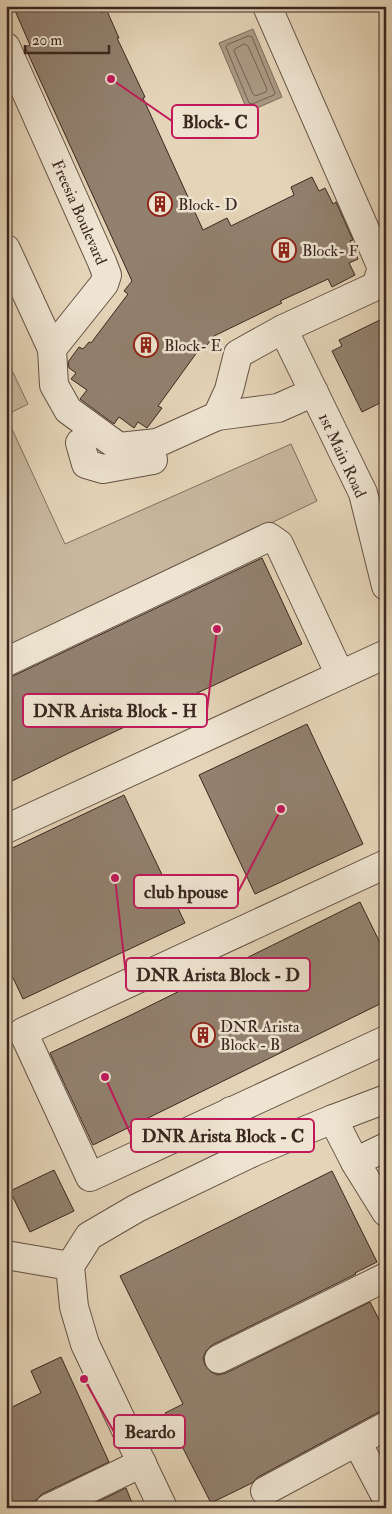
<svg xmlns="http://www.w3.org/2000/svg" width="392" height="1514" font-family="'IM FELL Double Pica',serif">
<rect width="100%" height="100%" fill="#e5d5b8"/>
<filter id="stains"><feTurbulence type="fractalNoise" baseFrequency=".004" numOctaves="4"/><feColorMatrix values="0 0 0 0 .2 0 0 0 0 .09 0 0 0 0 .02 0 0 0 .5 -.17"/></filter>
<radialGradient id="worn" r=".72"><stop offset=".6" stop-color="#630" stop-opacity="0"/><stop offset="1" stop-color="#630" stop-opacity=".3"/></radialGradient>
<!-- green -->
<g fill="#c8b79e" stroke="#806f5f">
<path d="M 6,358 L 28,404 L 6,415 Z"/>
<path d="M 6,416 L 65,544 L 291,444 L 317,501 L 6,650 Z"/>
</g>
<!-- water -->
<path fill="#ab9a84" stroke="#7d6c5c" d="M 253,29 L 282,97 L 248,112 L 219,43 Z"/>
<g fill="none" stroke-linecap="round" stroke-linejoin="round">
<!-- shore -->
<g stroke="#726052" stroke-width="1">
<path d="M 249,36 L 252,37 L 275,93 L 274,95 L 252,104 L 249,103 L 226,47 L 227,45 Z"/>
<path d="M 245,44 L 248,46 L 267,89 L 266,92 L 255,96 L 253,94 L 234,51 L 235,49 Z"/>
</g>
</g>
<!-- building -->
<g fill="#92816f" stroke="#392720">
<path d="M 13,6 L 99,6 L 101,13 L 107,11 L 119,38 L 117,38 L 145,97 L 143,98 L 203,230 L 227,218 L 231,226 L 294,195 L 291,187 L 312,177 L 319,191 L 325,188 L 333,204 L 336,202 L 353,240 L 350,241 L 358,259 L 349,263 L 355,275 L 332,287 L 328,279 L 280,301 L 282,303 L 214,336 L 203,350 L 200,348 L 169,391 L 158,406 L 162,408 L 147,428 L 138,422 L 134,428 L 119,417 L 114,424 L 80,399 L 87,390 L 71,379 L 76,373 L 69,368 L 68,362 L 79,347 L 83,349 L 89,342 L 91,343 L 128,294 L 124,291 L 132,281 L 25,47 L 30,45 Z"/>
<path d="M 386,317 L 386,400 L 362,412 L 332,351 L 342,346 L 339,340 Z"/>
<path d="M 262,558 L 302,644 L 69,753 L 6,784 L 6,677 L 13,676 Z"/>
<path d="M 307,724 L 363,844 L 255,894 L 199,775 Z"/>
<path d="M 124,795 L 185,923 L 23,999 L 6,963 L 6,851 Z"/>
<path d="M 360,902 L 386,955 L 386,1001 L 93,1145 L 50,1053 L 129,1016 Z"/>
<path d="M 54,1170 L 74,1211 L 30,1232 L 10,1191 Z"/>
<path d="M 332,1171 L 377,1262 L 355,1273 L 356,1274 L 212,1345 L 206,1351 L 203,1358 L 205,1365 L 211,1372 L 218,1375 L 226,1373 L 370,1302 L 386,1333 L 386,1410 L 379,1412 L 258,1477 L 252,1483 L 211,1503 L 165,1413 L 183,1404 L 120,1276 Z"/>
<path d="M 61,1357 L 109,1462 L 42,1494 L 36,1500 L 19,1508 L 6,1508 L 6,1410 L 41,1393 L 31,1371 Z"/>
<path d="M 126,1488 L 134,1508 L 85,1508 Z"/>
</g>
<g fill="none" stroke-linecap="round" stroke-linejoin="round">
<defs>
<g id="minor">
<path d="M 6,47 L 102,262 L 107,275 L 104,284 L 52,349 L 54,385 L 68,410 L 119,447 L 157,443 L 217,416 L 229,390 L 238,354 L 283,329 L 376,286 L 382,268 L 267,6"/>
<path d="M 6,249 L 52,349"/>
<path d="M 283,329 L 363,493 L 386,586"/>
<path d="M 217,416 L 278,408 L 314,392"/>
<path d="M 80,443 L 86,464 L 103,469 L 153,460"/>
<path d="M 6,662 L 269,537 L 279,544 L 340,675"/>
<path d="M 6,829 L 386,654"/>
<path d="M 386,864 L 23,1032 L 90,1177 L 386,1040"/>
<path d="M 231,1111 L 251,1153"/>
<path d="M 333,1119 L 355,1162 L 386,1212"/>
<path d="M 355,1162 L 386,1147"/>
<path d="M 6,1255 L 70,1266"/>
<path d="M 219,1359 L 386,1277"/>
<path d="M 357,1442 L 386,1497"/>
<path d="M 265,1491 L 386,1426"/>
<path d="M 49,1508 L 142,1463"/>
<path d="M 163,1508 L 85,1344 L 74,1307 L 70,1266 L 89,1236 L 137,1208 L 251,1153 L 333,1119 L 386,1099"/>
</g>
</defs>
<!-- minor casing -->
<use href="#minor" stroke="#645246" stroke-width="30"/>
<!-- minor -->
<use href="#minor" stroke="#eee4d1" stroke-width="28"/>
</g>
<!-- icons -->
<defs>
<symbol id="building-ring" viewBox="-11 -11 22 22"><circle r="9.5" fill="#eee4d1" stroke="#8f2418" stroke-width="1.5"/><path d="M-4-6H4V6H1V3H-1V6H-4ZM-2.5-4.3h1.7v1.8h-1.7ZM.8-4.3h1.7v1.8H.8ZM-2.5-1h1.7V.8h-1.7ZM.8-1h1.7V.8H.8Z" fill="#8f2418"/></symbol>
</defs>
<g fill-rule="evenodd">
<use href="#building-ring" x="146" y="190" width="28" height="28"/>
<use href="#building-ring" x="270" y="236" width="28" height="28"/>
<use href="#building-ring" x="132" y="331" width="28" height="28"/>
<use href="#building-ring" x="189" y="1021" width="28" height="28"/>
</g>
<g text-anchor="middle" stroke-width="5" stroke-linejoin="round" paint-order="stroke">
<!-- poi labels -->
<g font-size="16" fill="#392720" stroke="#eee4d1" text-anchor="start">
<text x="178" y="210">Block- D</text>
<text x="302" y="256">Block- F</text>
<text x="164" y="351">Block- E</text>
<text x="220" y="1032">DNR Arista<tspan x="220" dy="18">Block - B</tspan></text>
</g>
<!-- street labels -->
<g font-size="16" fill="#392720" stroke="#eee4d1">
<text transform="translate(80 212) rotate(66)" y="6">Freesia Boulevard</text>
<text transform="translate(343 455) rotate(65)" y="6">1st Main Road</text>
</g>
</g>
<!-- callouts -->
<path fill="none" stroke="#c2185b" stroke-width="2" d="M111 79L172 121M217 629L207 710M281 809L238 892M115 878L126 975M105 1077L131 1135M84 1379L114 1432"/>
<g fill="#c2185b" stroke="#eee4d1" stroke-width="2">
<circle cx="111" cy="79" r="5"/>
<circle cx="217" cy="629" r="5"/>
<circle cx="281" cy="809" r="5"/>
<circle cx="115" cy="878" r="5"/>
<circle cx="105" cy="1077" r="5"/>
<circle cx="84" cy="1379" r="5"/>
</g>
<g fill="#eee4d1" stroke="#c2185b" stroke-width="2">
<rect x="172" y="105" width="86" height="33" rx="5"/>
<rect x="23" y="694" width="184" height="33" rx="5"/>
<rect x="134" y="875" width="104" height="33" rx="5"/>
<rect x="126" y="958" width="184" height="33" rx="5"/>
<rect x="131" y="1119" width="183" height="33" rx="5"/>
<rect x="114" y="1415" width="71" height="33" rx="5"/>
</g>
<g font-size="18" text-anchor="middle" font-weight="bold" fill="#392720">
<text x="215" y="128">Block- C</text>
<text x="115" y="717">DNR Arista Block - H</text>
<text x="186" y="898">club hpouse</text>
<text x="218" y="981">DNR Arista Block - D</text>
<text x="223" y="1142">DNR Arista Block - C</text>
<text x="150" y="1438">Beardo</text>
</g>
<!-- margin -->
<rect width="392" height="1514" fill="none" stroke="#e5d5b8" stroke-width="25"/>
<rect x="8" y="8" width="377" height="1499" fill="none" stroke="#392720" stroke-width="2.5"/>
<rect x="12" y="12" width="367" height="1489" fill="none" stroke="#392720"/>
<!-- scale -->
<path d="M25 45v8h84v-8" fill="none" stroke="#392720" stroke-width="2.5"/>
<text x="32" y="45" font-size="15" fill="#392720" stroke="#eee4d1" stroke-width="4" paint-order="stroke">20 m</text>
<rect width="100%" height="100%" filter="url(#stains)"/>
<rect width="100%" height="100%" fill="url(#worn)"/>
</svg>
